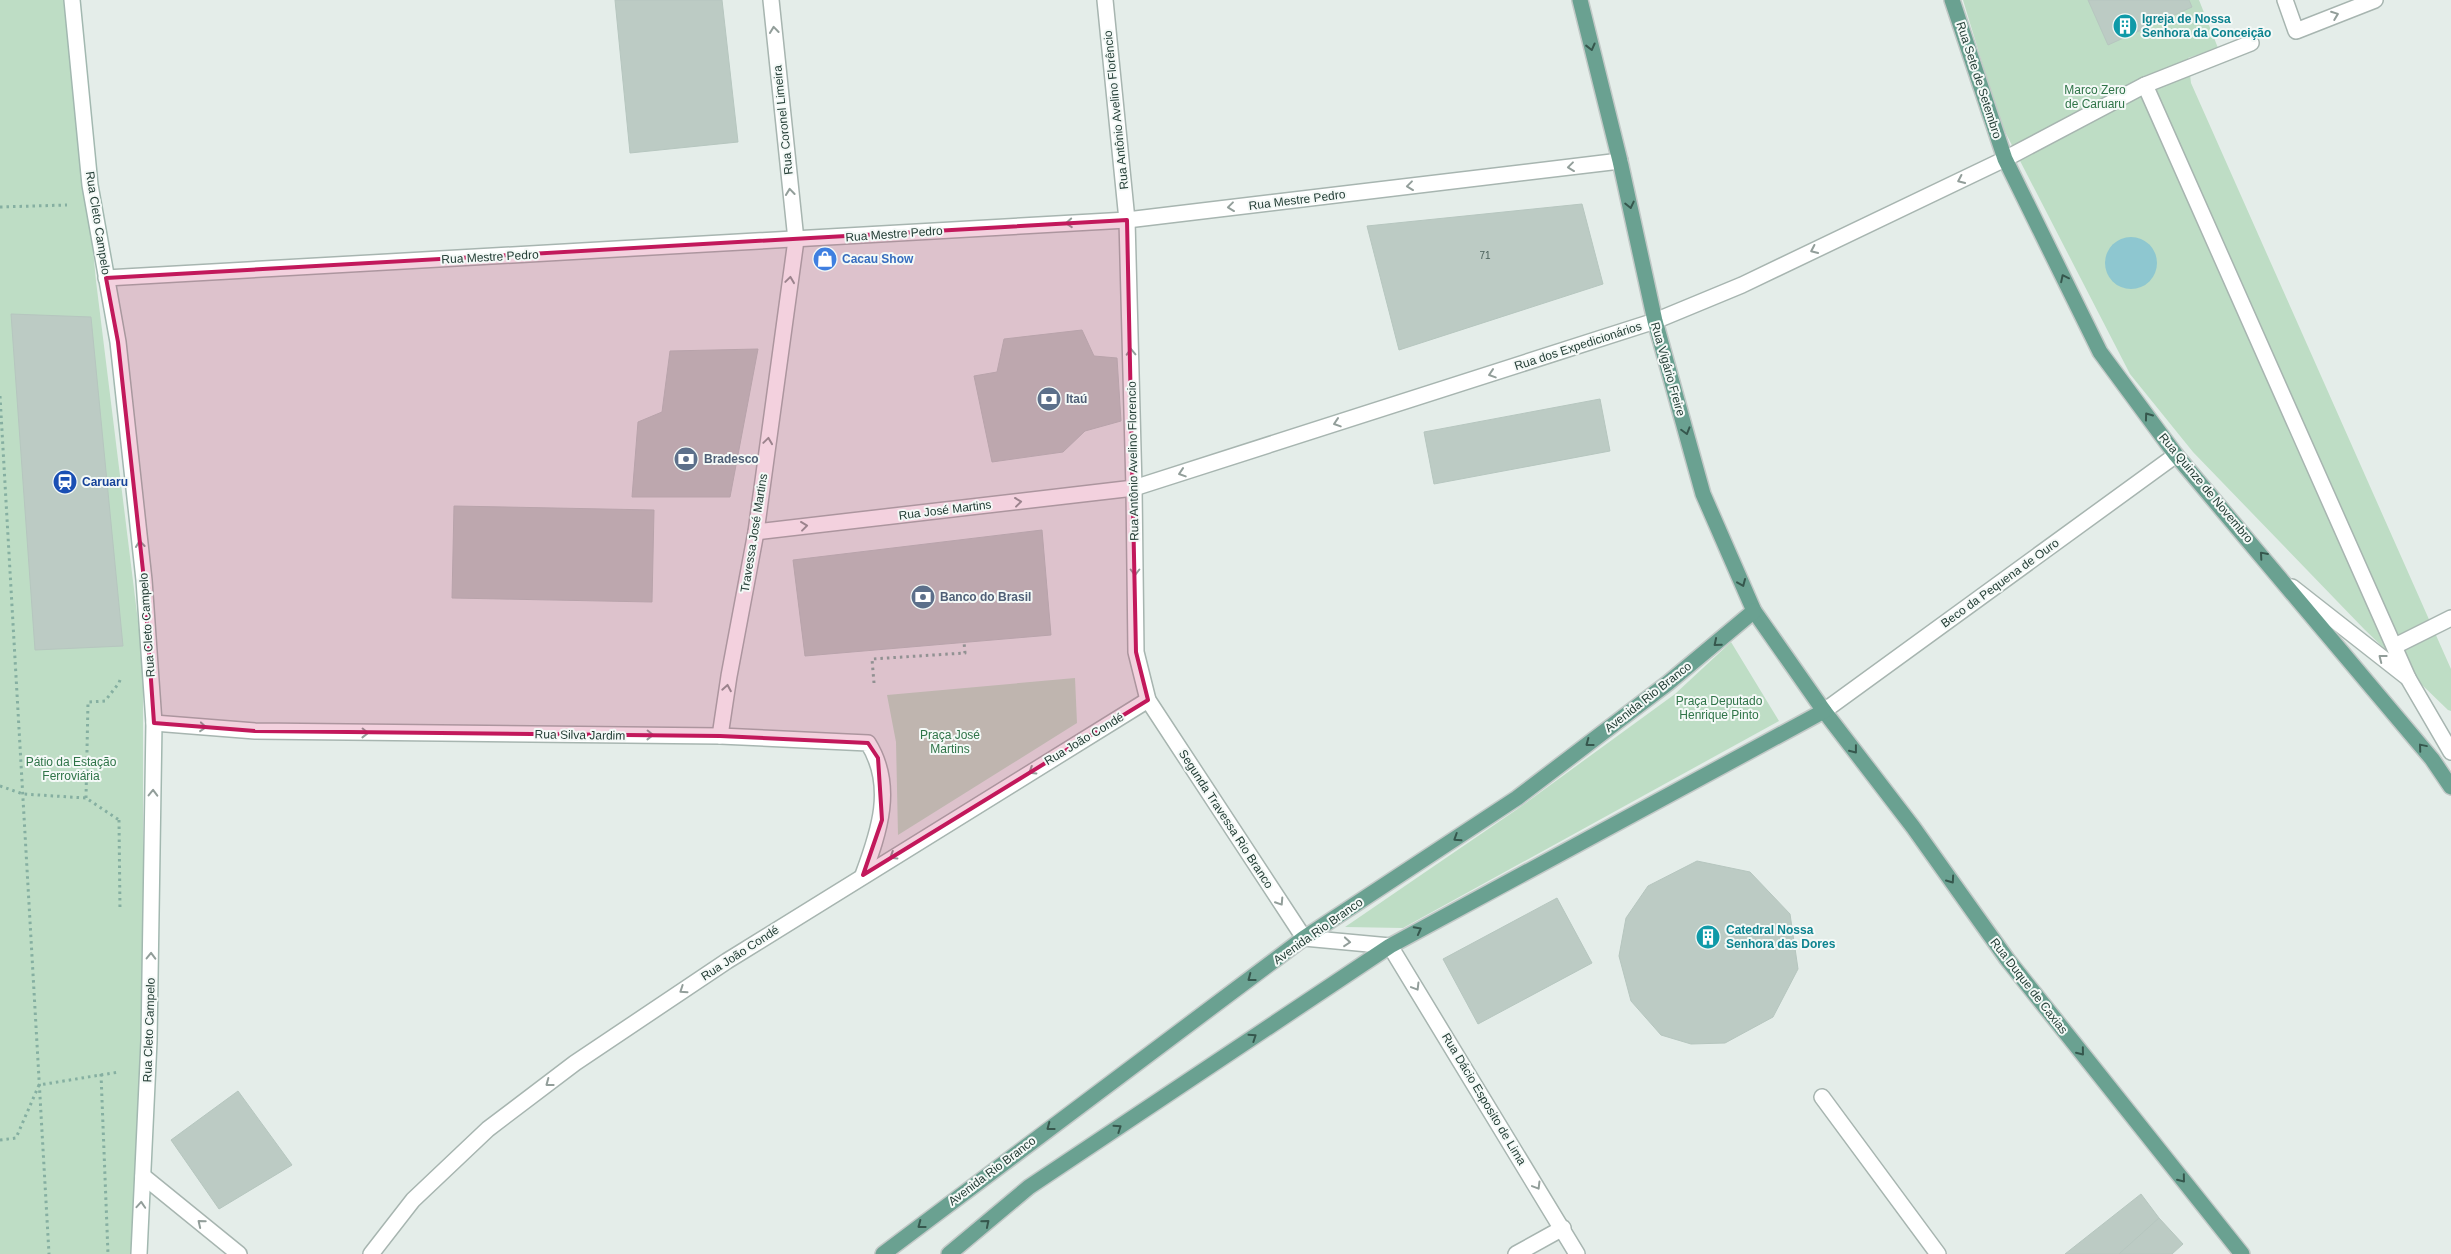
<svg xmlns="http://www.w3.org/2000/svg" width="2451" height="1254" font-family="Arial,sans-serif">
<rect width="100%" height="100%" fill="#e4ede9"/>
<!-- green -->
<g fill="#beddc5">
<path d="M 0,0 L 69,0 L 96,281 L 143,662 L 143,1042 L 137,1254 L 0,1254 Z"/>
<path d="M 1963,0 L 2199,0 L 2218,48 L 2188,58 L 2191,83 L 2451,669 L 2451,711 L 2448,710 L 2364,629 L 2193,452 L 2130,374 L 2000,122 Z"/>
<path d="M 1731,642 L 1779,721 L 1403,928 L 1345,927 L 1516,810 L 1675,694 Z"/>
<path d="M 1075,678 L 1077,723 L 898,835 L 896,742 L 887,695 Z"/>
</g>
<!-- water -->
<circle fill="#8ec7d0" cx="2131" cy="263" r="26"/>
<!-- building -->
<g fill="#bccbc4" stroke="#b6c6bf">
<path d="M 615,0 L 722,0 L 738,142 L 630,153 Z"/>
<path d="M 2189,0 L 2192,7 L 2108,45 L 2088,0 Z"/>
<path d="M 1582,204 L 1603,284 L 1399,350 L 1367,226 Z"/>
<path d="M 11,314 L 91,317 L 123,646 L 35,650 Z"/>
<path d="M 1082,330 L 1094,356 L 1117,358 L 1121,421 L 1085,431 L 1063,452 L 992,462 L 974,376 L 997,372 L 1004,339 Z"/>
<path d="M 758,349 L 730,497 L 632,497 L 638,422 L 662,412 L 670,351 Z"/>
<path d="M 1600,399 L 1610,451 L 1434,484 L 1424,432 Z"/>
<path d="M 454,506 L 654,510 L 652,602 L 452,598 Z"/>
<path d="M 1042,530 L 1051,635 L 805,656 L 793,560 Z"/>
<path d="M 1697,861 L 1750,872 L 1790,914 L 1798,969 L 1773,1017 L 1725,1043 L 1691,1044 L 1661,1035 L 1631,1001 L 1619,956 L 1626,918 L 1648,886 Z"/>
<path d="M 1557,898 L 1592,963 L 1478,1024 L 1443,959 Z"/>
<path d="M 238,1091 L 292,1165 L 219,1209 L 171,1140 Z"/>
<path d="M 2141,1194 L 2159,1218 L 2119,1254 L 2065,1254 Z"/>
<path d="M 2159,1218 L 2183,1244 L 2172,1254 L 2119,1254 Z"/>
</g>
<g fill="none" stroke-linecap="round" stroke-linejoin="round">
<defs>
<g id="lane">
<path d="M 2292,587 L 2408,678 L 2451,752"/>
<path d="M 1822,1097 L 1938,1254"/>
</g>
<g id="street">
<path d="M 1105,0 L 1127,220 L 1134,488 L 1136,652 L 1148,700 L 1304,938 L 1390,946 L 1577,1254"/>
<path d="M 2285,0 L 2296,31 L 2375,0"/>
<path d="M 2145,85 L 2408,678"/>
<path d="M 106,278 L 1127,220 L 1620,161"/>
<path d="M 756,532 L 1134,488 L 1655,321 L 1742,285 L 2005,159 L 2145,85 L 2251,43"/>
<path d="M 2395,646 L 2451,618"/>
<path d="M 1824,711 L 2176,455"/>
<path d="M 154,723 L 255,731 L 720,736 L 868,743 C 895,786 879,832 863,875"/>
<path d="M 720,736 L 729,676 L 756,532 L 796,240 L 771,0"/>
<path d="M 143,1176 L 239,1254"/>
<path d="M 371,1254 L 413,1200 L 488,1129 L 575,1063 L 727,961 L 1148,700"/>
<path d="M 1516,1254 L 1563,1228"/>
</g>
<path id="secondary" d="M 72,0 L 90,185 L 118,342 L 144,580 L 154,723 L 149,1041 L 139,1254"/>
<g id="primary">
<path d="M 1580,0 L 1620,161 L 1655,321 L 1703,494 L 1754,611 L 1824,711 L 1913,827 L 2007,959 L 2242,1254"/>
<path d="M 1952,0 L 2005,159 L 2100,352 L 2176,455 L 2432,759 L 2451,787"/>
<path d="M 883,1254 L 1304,938 L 1517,798 L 1668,683 L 1754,611"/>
<path d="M 949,1254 L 1029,1187 L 1390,946 L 1824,711"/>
</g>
</defs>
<!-- lane casing -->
<use href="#lane" stroke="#a7b5b0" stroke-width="18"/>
<!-- street casing -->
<use href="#street" stroke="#a7b5b0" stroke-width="18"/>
<!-- secondary casing -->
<use href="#secondary" stroke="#a2b8b0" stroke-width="18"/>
<!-- primary casing -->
<use href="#primary" stroke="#c2c9c7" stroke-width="18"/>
<!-- path -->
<g stroke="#85afa1" stroke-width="3" stroke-dasharray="2.5 4" stroke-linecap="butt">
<path d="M 0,207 L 67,205"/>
<path d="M 0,396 L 49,1254"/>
<path d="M 874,683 L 872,659 L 965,653 L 964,642"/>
<path d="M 0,786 L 23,794 L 86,798 L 119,820"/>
<path d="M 86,798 L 88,702 L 105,701 L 119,683 L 121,677"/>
<path d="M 119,820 L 120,911"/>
<path d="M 101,1074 L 108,1254"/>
<path d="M 0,1140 L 16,1138 L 39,1085 L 119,1072"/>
</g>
<!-- lane -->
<use href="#lane" stroke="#fff" stroke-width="15"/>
<!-- street -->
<use href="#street" stroke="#fff" stroke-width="15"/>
<!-- secondary -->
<use href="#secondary" stroke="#fff" stroke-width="15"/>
<!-- primary -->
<use href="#primary" stroke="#6aa191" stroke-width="15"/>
</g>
<!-- one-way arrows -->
<defs><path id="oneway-chevron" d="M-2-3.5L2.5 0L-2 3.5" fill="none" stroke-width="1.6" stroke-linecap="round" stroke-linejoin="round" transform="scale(1.25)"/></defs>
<g stroke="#929e9a">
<use href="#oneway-chevron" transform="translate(2335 15) rotate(-21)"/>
<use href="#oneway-chevron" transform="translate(774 30) rotate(-96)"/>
<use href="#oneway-chevron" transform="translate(1571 167) rotate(173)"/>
<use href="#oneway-chevron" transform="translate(1961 180) rotate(155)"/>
<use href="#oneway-chevron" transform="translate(1410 186) rotate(173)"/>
<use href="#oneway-chevron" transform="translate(790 192) rotate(-96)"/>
<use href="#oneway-chevron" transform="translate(1231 207) rotate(173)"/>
<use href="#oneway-chevron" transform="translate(1069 223) rotate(176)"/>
<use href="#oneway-chevron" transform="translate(1814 250) rotate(155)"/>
<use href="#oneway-chevron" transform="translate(790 280) rotate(-82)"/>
<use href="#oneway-chevron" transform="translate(1131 352) rotate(-92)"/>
<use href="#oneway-chevron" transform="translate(1492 374) rotate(162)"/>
<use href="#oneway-chevron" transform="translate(1337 423) rotate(162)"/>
<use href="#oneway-chevron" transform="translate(768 441) rotate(-82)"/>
<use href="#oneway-chevron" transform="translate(1182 473) rotate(162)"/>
<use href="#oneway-chevron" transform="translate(1018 502) rotate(-7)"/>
<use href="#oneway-chevron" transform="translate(804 526) rotate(-7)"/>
<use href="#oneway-chevron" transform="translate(140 544) rotate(-96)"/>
<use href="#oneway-chevron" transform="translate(1135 572) rotate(90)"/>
<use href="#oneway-chevron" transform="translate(2382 658) rotate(-142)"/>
<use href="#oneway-chevron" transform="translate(727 688) rotate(-80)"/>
<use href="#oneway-chevron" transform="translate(203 727) rotate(5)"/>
<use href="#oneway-chevron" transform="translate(365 733) rotate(1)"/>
<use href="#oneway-chevron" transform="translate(650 735) rotate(1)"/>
<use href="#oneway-chevron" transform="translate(1032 771) rotate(148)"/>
<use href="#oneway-chevron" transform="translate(153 793) rotate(-89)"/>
<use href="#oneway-chevron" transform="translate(893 856) rotate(148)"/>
<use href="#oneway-chevron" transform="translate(1280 902) rotate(57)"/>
<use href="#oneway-chevron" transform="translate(1347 942) rotate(5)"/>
<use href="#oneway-chevron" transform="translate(151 956) rotate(-89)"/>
<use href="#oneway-chevron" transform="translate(1416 987) rotate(59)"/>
<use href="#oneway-chevron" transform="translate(683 990) rotate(146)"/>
<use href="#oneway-chevron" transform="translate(549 1083) rotate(143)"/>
<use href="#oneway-chevron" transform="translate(1537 1186) rotate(59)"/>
<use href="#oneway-chevron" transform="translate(141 1205) rotate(-86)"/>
<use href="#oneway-chevron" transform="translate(201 1223) rotate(-141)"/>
</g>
<g stroke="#36574d">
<use href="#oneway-chevron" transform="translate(1591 47) rotate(76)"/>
<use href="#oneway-chevron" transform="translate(1630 205) rotate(77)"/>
<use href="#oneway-chevron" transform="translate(2064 278) rotate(-116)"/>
<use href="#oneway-chevron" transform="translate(2148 416) rotate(-126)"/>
<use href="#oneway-chevron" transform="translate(1686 431) rotate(74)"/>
<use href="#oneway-chevron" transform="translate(2263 555) rotate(-131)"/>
<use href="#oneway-chevron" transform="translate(1742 583) rotate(67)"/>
<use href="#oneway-chevron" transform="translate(1717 643) rotate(140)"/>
<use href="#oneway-chevron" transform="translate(1589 743) rotate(143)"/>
<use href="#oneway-chevron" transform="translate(2422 747) rotate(-130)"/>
<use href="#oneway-chevron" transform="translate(1854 750) rotate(52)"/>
<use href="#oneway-chevron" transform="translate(1457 838) rotate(147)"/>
<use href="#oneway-chevron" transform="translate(1951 880) rotate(55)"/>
<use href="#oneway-chevron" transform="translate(1418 930) rotate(-28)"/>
<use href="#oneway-chevron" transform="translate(1251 978) rotate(143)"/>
<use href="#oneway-chevron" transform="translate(1253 1037) rotate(-34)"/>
<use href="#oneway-chevron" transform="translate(2081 1052) rotate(51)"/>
<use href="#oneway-chevron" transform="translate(1050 1127) rotate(143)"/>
<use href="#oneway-chevron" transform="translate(1118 1128) rotate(-34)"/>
<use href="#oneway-chevron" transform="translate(2182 1179) rotate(51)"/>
<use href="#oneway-chevron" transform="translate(986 1223) rotate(-40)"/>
<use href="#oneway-chevron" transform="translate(921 1225) rotate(143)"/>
</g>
<!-- marked area -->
<path fill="#c2185b" fill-opacity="0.2" stroke="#c2185b" stroke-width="4" stroke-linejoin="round" d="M 1127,220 L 1136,652 L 1148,700 L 863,875 L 882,820 L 878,758 L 868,743 L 720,736 L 255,731 L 154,723 L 144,580 L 118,342 L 106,278 Z"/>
<!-- icons -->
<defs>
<symbol id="building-disc" viewBox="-11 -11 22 22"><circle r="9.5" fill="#0f9aa8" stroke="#f4f9f7"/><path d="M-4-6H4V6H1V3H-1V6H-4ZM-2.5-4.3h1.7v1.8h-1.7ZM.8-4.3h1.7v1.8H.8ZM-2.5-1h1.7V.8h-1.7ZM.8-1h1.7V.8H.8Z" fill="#fff"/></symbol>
<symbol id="shop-disc" viewBox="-11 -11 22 22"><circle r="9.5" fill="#3f7fe0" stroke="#f4f9f7"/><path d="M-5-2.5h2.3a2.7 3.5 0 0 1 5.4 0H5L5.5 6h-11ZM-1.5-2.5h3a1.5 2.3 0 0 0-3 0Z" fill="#fff"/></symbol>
<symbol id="bank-disc" viewBox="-11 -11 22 22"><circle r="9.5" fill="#5c6f8a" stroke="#f4f9f7"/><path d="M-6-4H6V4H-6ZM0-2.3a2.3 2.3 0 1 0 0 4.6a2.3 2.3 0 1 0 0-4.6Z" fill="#fff"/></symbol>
<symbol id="station-disc" viewBox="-11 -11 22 22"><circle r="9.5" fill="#1a4fb4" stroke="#f4f9f7"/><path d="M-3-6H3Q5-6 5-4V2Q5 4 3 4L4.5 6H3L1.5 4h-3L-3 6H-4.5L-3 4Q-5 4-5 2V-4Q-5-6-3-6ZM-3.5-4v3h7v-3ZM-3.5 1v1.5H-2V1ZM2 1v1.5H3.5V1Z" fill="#fff"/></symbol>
</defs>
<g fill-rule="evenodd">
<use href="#building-disc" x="2111" y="12" width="28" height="28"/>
<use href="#shop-disc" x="811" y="245" width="28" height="28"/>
<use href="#bank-disc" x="1035" y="385" width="28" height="28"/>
<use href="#bank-disc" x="672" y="445" width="28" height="28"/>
<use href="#station-disc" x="51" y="468" width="28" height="28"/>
<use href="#bank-disc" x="909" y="583" width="28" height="28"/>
<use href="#building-disc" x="1694" y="923" width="28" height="28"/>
</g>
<g text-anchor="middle" stroke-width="4" stroke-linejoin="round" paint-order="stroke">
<!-- number labels -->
<g font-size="10" fill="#4a615a">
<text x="1485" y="259">71</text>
</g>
<!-- culture labels -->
<g font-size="12" font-weight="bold" fill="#0d838f" stroke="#f4f9f7" text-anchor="start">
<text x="2142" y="23">Igreja de Nossa<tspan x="2142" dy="14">Senhora da Conceição</tspan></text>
<text x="1726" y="934">Catedral Nossa<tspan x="1726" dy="14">Senhora das Dores</tspan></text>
</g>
<!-- street labels -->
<g font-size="12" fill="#243e36" stroke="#f4f9f7">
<text transform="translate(1979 80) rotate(72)" y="4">Rua Sete de Setembro</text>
<text transform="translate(1116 110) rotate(-96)" y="4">Rua Antônio Avelino Florêncio</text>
<text transform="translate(783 120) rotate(-96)" y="4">Rua Coronel Limeira</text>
<text transform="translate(1297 200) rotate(-7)" y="4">Rua Mestre Pedro</text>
<text transform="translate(98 223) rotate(81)" y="4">Rua Cleto Campelo</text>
<text transform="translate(894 234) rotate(-4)" y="4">Rua Mestre Pedro</text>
<text transform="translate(490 257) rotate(-3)" y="4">Rua Mestre Pedro</text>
<text transform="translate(1578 346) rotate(-18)" y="4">Rua dos Expedicionários</text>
<text transform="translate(1668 369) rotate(74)" y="4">Rua Vigário Freire</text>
<text transform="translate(1133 461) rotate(-91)" y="4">Rua Antônio Avelino Florencio</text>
<text transform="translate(2206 488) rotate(50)" y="4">Rua Quinze de Novembro</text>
<text transform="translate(945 510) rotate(-7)" y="4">Rua José Martins</text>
<text transform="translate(754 533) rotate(-81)" y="4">Travessa José Martins</text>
<text transform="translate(2000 583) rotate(-36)" y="4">Beco da Pequena de Ouro</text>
<text transform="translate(147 625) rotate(-94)" y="4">Rua Cleto Campelo</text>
<text transform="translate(1648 697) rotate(-38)" y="4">Avenida Rio Branco</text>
<text transform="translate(580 735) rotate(1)" y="4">Rua Silva Jardim</text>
<text transform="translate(1084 739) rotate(-31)" y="4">Rua João Condé</text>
<text transform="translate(1226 819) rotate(57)" y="4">Segunda Travessa Rio Branco</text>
<text transform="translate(1318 931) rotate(-35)" y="4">Avenida Rio Branco</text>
<text transform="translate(740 953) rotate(-33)" y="4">Rua João Condé</text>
<text transform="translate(2029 986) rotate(52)" y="4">Rua Duque de Caxias</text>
<text transform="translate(149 1030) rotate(-88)" y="4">Rua Cleto Campelo</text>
<text transform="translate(1484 1099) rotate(59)" y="4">Rua Dácio Esposito de Lima</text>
<text transform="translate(992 1171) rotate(-37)" y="4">Avenida Rio Branco</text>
</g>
<!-- park labels -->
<g font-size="12" fill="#2f7448" stroke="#f4f9f7">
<text x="2095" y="94">Marco Zero<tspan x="2095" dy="14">de Caruaru</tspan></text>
<text x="1719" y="705">Praça Deputado<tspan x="1719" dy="14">Henrique Pinto</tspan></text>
<text x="950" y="739">Praça José<tspan x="950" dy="14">Martins</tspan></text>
<text x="71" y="766">Pátio da Estação<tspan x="71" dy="14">Ferroviária</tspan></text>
</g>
<!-- shop labels -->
<g font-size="12" font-weight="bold" fill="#366cbe" stroke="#f4f9f7" text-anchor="start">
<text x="842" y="263">Cacau Show</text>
</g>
<!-- service labels -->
<g font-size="12" font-weight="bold" fill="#4e5e75" stroke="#f4f9f7" text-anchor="start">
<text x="1066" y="403">Itaú</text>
<text x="704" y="463">Bradesco</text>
<text x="940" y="601">Banco do Brasil</text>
</g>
<!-- transit labels -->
<g font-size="12" font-weight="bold" fill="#164399" stroke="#f4f9f7" text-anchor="start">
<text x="82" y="486">Caruaru</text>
</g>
</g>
</svg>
